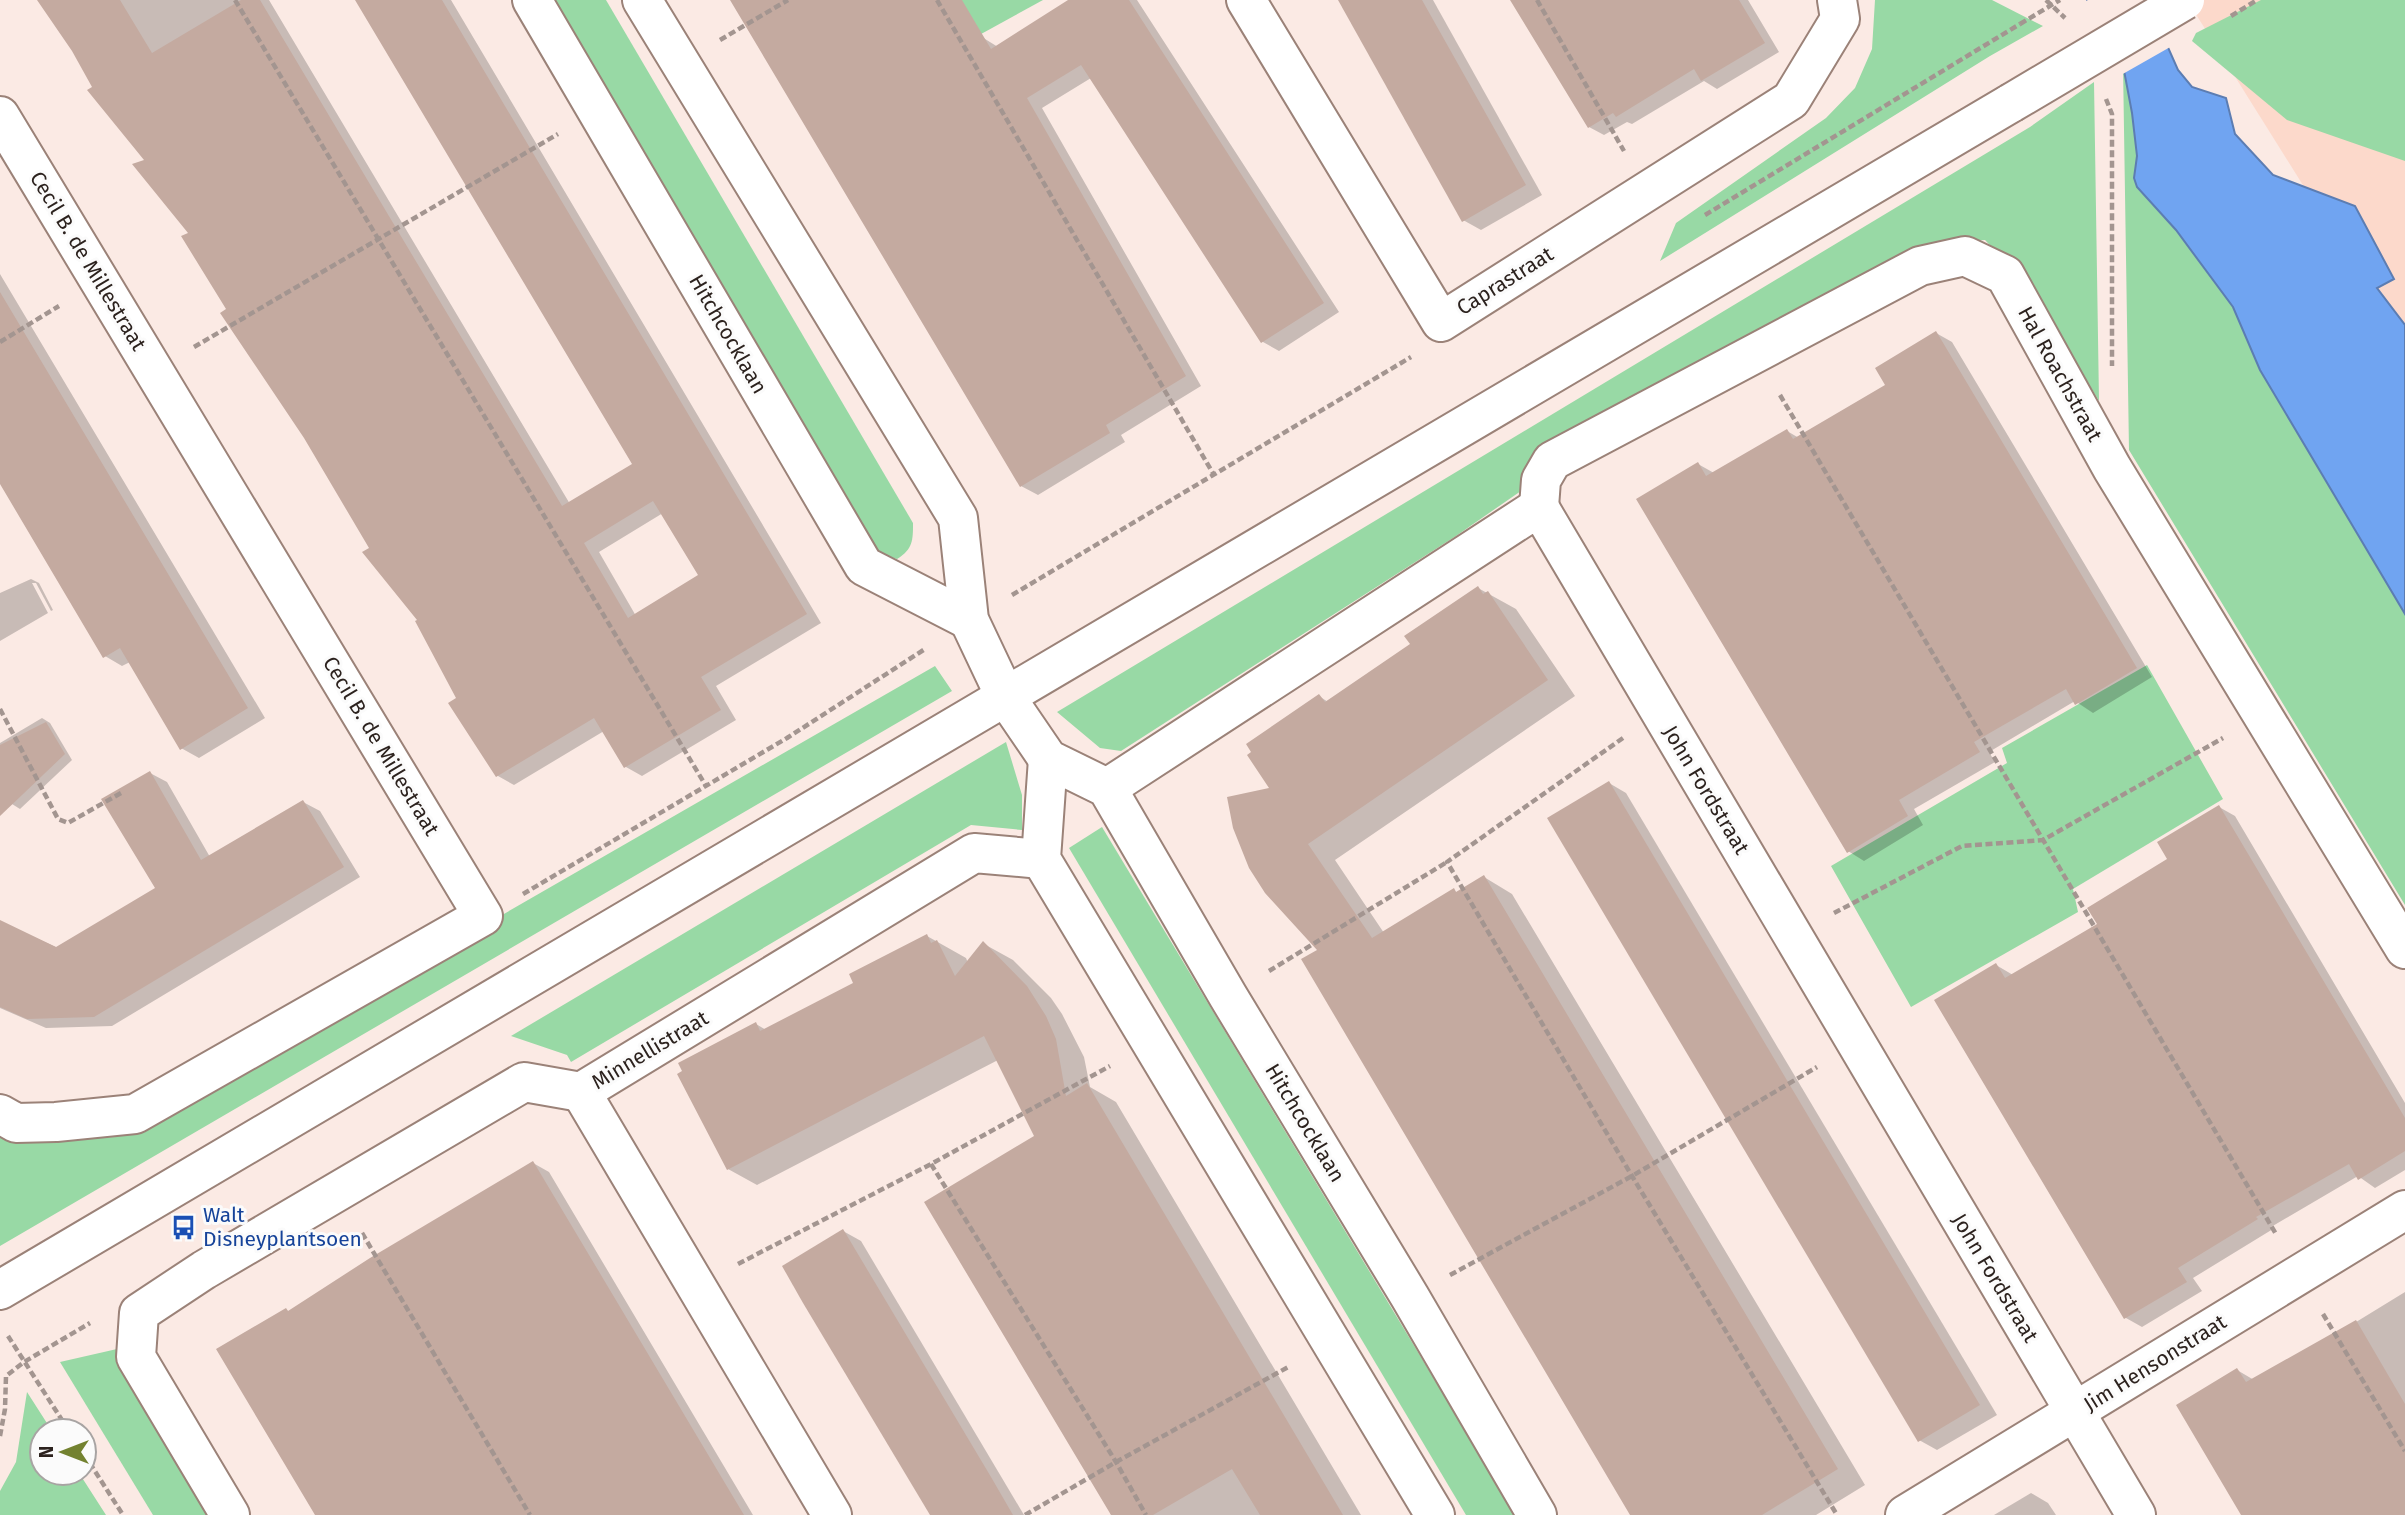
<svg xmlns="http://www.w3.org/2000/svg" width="2405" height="1515" font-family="'Fira Sans',sans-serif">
<rect width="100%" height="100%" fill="#fbeae4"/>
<!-- built -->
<path fill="#fcd9cb" d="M 2187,0 L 2405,0 L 2405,348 Z"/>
<!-- green -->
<g fill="#98d9a5">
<path d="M 555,0 L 606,0 L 913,523 C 913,540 913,549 897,559 L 878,553 Z"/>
<path d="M 923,0 L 1043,0 L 952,50 Z"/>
<path d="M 1875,0 L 1992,0 L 2043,26 L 1990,56 L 1660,261 L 1676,223 L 1826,118 L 1855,88 L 1872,49 Z"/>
<path d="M 2261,0 L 2405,0 L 2405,161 L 2287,120 L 2192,41 L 2196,33 Z"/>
<path d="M 2123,65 L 2132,113 L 2137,156 L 2134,178 L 2137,187 L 2176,230 L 2233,307 L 2260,370 L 2405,614 L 2405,905 L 2129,450 Z"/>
<path d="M 2094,82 L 2099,401 L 2032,290 L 1985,240 L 1938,243 L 1543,444 L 1528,486 L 1456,536 L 1121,751 L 1100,748 L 1057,712 L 2030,127 Z"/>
<path d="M 2147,665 L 2223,799 L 2073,889 L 2078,912 L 1911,1007 L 1831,866 L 2007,763 L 2002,748 Z"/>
<path d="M 935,666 L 952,691 L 0,1246 L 0,1136 L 19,1140 L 116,1137 Z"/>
<path d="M 1006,742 L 1022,795 L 1022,830 L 971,825 L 571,1062 L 567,1055 L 511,1036 Z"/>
<path d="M 1102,827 L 1516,1515 L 1466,1515 L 1069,848 Z"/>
<path d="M 117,1349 L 209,1515 L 153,1515 L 60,1362 Z"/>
<path d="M 27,1392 L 52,1431 L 42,1431 L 42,1473 L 79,1473 L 106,1515 L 0,1515 L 0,1491 L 16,1462 Z"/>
</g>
<!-- water -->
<path fill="#70a4f1" stroke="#5c7db2" stroke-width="2" d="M 2087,0 L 2147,0 L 2178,70 L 2192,87 L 2226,98 L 2235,134 L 2273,175 L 2355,206 L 2394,279 L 2377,288 L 2405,325 L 2405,614 L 2260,370 L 2233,307 L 2176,230 L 2137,187 L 2134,178 L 2137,156 L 2132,113 L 2123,65 Z"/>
<!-- pier -->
<path fill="#fbeae4" d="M 2088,0 L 2151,0 L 2172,46 L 2121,75 L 2119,66 L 2084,2 Z"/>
<!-- shadow -->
<g fill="#0003" fill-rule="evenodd">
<path d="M 44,0 L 269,0 L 570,504 L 634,465 L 358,0 L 451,0 L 821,623 L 716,686 L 736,720 L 642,776 L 626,767 L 604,731 L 514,785 L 498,776 L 420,620 L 371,549 L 229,310 L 191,234 L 147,160 L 95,88 ZM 663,513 L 701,576 L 636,616 L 599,552 Z"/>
<path d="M 732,0 L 922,0 L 998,47 L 1072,0 L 1137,0 L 1339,312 L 1279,351 L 1263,342 L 1091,78 L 1042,108 L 1201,386 L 1121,435 L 1125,442 L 1038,495 L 1021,486 Z"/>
<path d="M 1340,0 L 1433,0 L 1542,195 L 1481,230 L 1463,220 Z"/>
<path d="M 1512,0 L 1748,0 L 1779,52 L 1717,89 L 1704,81 L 1632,124 L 1627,122 L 1604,135 L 1589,127 Z"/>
<path d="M 0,274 L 265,718 L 199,758 L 181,748 L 130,662 L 122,666 L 105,656 L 0,442 Z"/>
<path d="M 1936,333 L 1952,342 L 2152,677 L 2093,713 L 2075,701 L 1989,752 L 1995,762 L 1914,809 L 1923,825 L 1864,861 L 1848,851 L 1698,464 L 1714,473 L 1787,431 L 1799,438 L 1888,386 Z"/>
<path d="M 31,579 L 39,583 L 53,610 L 51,611 L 36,583 L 32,583 L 48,613 L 0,641 L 0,593 Z"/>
<path d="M 1478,588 L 1516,609 L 1575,696 L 1335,860 L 1384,933 L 1454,891 L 1459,893 L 1484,877 L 1512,894 L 1865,1485 L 1816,1515 L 1634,1515 L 1320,950 L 1272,789 L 1319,696 L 1328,702 L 1412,645 Z"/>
<path d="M 42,718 L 50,723 L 72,760 L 20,809 L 12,804 L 0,782 L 0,743 Z"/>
<path d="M 150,773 L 167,782 L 210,857 L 303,802 L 320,811 L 360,877 L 112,1026 L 46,1028 L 0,1008 L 0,922 L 58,948 L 157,889 Z"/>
<path d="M 1609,783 L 1626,793 L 1997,1415 L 1937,1450 L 1919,1440 Z"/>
<path d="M 2219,807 L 2235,816 L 2405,1103 L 2405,1170 L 2375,1188 L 2358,1176 L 2271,1227 L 2273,1229 L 2193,1278 L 2202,1291 L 2142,1327 L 2126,1318 L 1996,965 L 2013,975 L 2099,925 L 2169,859 Z"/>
<path d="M 927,936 L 966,958 L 968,963 L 984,944 L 1013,960 L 1051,998 L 1062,1014 L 1084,1057 L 1090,1087 L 1116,1102 L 1361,1515 L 1111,1515 L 1037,1137 L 998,1060 L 757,1185 L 728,1169 L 756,1024 L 766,1030 L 855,984 Z"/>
<path d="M 533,1163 L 549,1172 L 753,1515 L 317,1515 L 286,1310 L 290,1312 Z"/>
<path d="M 843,1231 L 861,1241 L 1024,1515 L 932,1515 Z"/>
<path d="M 2405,1292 L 2405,1515 L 2244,1515 L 2237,1370 L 2254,1380 L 2330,1338 Z"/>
<path d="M 2031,1493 L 2048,1503 L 2056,1515 L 1994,1515 Z"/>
</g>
<!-- building -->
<g fill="#c4aaa0" fill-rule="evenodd">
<path d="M 37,0 L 120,0 L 152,53 L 241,0 L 260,0 L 562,506 L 632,464 L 355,0 L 442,0 L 807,614 L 701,677 L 721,710 L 624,768 L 594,718 L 496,777 L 448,703 L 456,698 L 415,621 L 417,620 L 362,552 L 369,548 L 304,438 L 220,313 L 226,309 L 181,236 L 188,233 L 132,164 L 144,160 L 87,90 L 92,87 L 72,51 ZM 653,501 L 698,575 L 628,618 L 584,543 Z"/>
<path d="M 730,0 L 962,0 L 991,49 L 1068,0 L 1129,0 L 1324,303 L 1261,343 L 1081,65 L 1027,98 L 1186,376 L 1106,425 L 1110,433 L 1020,487 Z"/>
<path d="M 1338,0 L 1422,0 L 1526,185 L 1462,222 Z"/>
<path d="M 1510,0 L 1739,0 L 1765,43 L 1701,81 L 1694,69 L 1616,117 L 1613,113 L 1588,128 Z"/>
<path d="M 0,292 L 248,708 L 180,750 L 120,648 L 103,658 L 0,484 Z"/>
<path d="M 1936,331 L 2137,668 L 2075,705 L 2066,689 L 1974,742 L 1980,752 L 1899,800 L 1908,816 L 1847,853 L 1636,499 L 1698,462 L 1706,476 L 1787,429 L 1793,439 L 1885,385 L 1875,368 Z"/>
<path d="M 1478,586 L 1483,594 L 1488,591 L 1548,680 L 1308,844 L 1372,938 L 1454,888 L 1456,892 L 1484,875 L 1838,1469 L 1762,1515 L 1630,1515 L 1301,959 L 1317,950 L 1265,893 L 1249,868 L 1233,828 L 1227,797 L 1269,788 L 1247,755 L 1251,752 L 1246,744 L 1319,694 L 1325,702 L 1410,644 L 1404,636 Z"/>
<path d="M 46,722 L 65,754 L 0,816 L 0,745 Z"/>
<path d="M 150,771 L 201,860 L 303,800 L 344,867 L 94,1017 L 27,1019 L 0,1007 L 0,920 L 56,947 L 155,888 L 101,799 Z"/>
<path d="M 1609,781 L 1980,1405 L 1918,1442 L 1547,818 Z"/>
<path d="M 2219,805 L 2405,1118 L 2405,1151 L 2358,1180 L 2349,1164 L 2256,1217 L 2258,1219 L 2178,1268 L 2187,1282 L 2124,1319 L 1934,1000 L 1996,963 L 2005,978 L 2097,924 L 2087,908 L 2167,859 L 2157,842 Z"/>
<path d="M 927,934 L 931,943 L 937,940 L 955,976 L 983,941 L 1027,986 L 1046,1016 L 1056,1039 L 1066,1096 L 1087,1083 L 1343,1515 L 1260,1515 L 1232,1469 L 1153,1515 L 1111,1515 L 924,1202 L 1034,1136 L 984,1036 L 727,1170 L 677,1074 L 682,1071 L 678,1063 L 756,1022 L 760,1031 L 853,983 L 849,974 Z"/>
<path d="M 533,1161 L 744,1515 L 315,1515 L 216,1349 L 286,1308 L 288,1311 L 370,1258 Z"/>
<path d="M 843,1229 L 991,1477 L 1013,1515 L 930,1515 L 803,1303 L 782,1266 Z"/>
<path d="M 2356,1320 L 2405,1404 L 2405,1515 L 2241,1515 L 2176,1405 L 2237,1368 L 2246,1382 Z"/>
</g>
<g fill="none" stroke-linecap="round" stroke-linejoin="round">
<defs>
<g id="minor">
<path d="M 532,0 L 864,566 L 969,620"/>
<path d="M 642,0 L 958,518 L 969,620 L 1005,696 L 1048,759 L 1107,788 L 1228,996 L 1410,1297 L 1537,1515"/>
<path d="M 1246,0 L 1441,322 L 1791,100 L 1840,19 L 1837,0"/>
<path d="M 0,116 L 483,916 L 135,1114 L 56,1122 L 16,1123 L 0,1114"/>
<path d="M 1539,507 L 1541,480 L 1552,461 L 1920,266 L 1965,256 L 2005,275 L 2112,468 L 2405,949"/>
<path d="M 1048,759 L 1041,859 L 1435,1515"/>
<path d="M 1107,788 L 1539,507 L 2136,1515"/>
<path d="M 0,1290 L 2011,103"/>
<path d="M 230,1515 L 136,1357 L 139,1313 L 204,1270 L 524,1082 L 581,1092"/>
<path d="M 832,1515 L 581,1092 L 974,853 L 1041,859"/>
<path d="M 1905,1515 L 2405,1210"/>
</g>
</defs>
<!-- minor casing -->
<use href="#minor" stroke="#9b8278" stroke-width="42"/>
<!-- path -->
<g stroke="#a39590" stroke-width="4.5" stroke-dasharray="7 3.5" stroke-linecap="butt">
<path d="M 235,0 L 706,786"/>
<path d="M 937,0 L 1214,475"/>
<path d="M 1537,0 L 1624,151"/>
<path d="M 2046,0 L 2065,18"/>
<path d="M 2231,16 L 2257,0"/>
<path d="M 720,40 L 788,0"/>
<path d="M 2106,99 L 2112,114 L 2112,366"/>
<path d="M 1705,215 L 2020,24"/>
<path d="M 0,342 L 59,306"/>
<path d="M 194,347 L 558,134"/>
<path d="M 1780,395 L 2276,1234"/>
<path d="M 1012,595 L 1411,357"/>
<path d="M 0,709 L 58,819 L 68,823 L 121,793"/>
<path d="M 1623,738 L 1447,862 L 1632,1176 L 1837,1515"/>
<path d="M 523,894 L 787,738 L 925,649"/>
<path d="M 1834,913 L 1962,846 L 2043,840 L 2223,738"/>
<path d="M 1269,971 L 1447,862"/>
<path d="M 931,1164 L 1116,1462 L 1146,1515"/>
<path d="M 362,1233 L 530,1515"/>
<path d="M 738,1264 L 931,1164 L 1110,1066"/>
<path d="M 1450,1275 L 1632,1176 L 1817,1067"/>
<path d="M 2323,1314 L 2405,1451"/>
<path d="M 8,1336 L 69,1431"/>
<path d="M 0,1436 L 5,1409 L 6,1376 L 24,1362 L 90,1323"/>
<path d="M 84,1454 L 123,1515"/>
<path d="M 1025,1515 L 1116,1462 L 1290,1366"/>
</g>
<!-- minor -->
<use href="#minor" stroke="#fff" stroke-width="38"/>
<defs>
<path id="minor-bridge" d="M 2011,103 L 2185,0"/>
</defs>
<!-- minor-bridge casing -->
<use href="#minor-bridge" stroke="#9b8278" stroke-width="42" stroke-linecap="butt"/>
<!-- path-bridge -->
<path stroke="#a39590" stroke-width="4.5" stroke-dasharray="7 3.5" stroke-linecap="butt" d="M 2020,24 L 2060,0"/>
<!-- minor-bridge -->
<use href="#minor-bridge" stroke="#fff" stroke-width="38"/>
</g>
<!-- icons -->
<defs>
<symbol id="bus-bare" viewBox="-9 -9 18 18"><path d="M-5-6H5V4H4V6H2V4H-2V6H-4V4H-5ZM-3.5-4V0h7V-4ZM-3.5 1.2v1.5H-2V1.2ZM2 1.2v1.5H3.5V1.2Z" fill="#1a4fb4" stroke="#fbfbfb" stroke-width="2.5" paint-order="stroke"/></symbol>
</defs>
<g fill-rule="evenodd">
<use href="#bus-bare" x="166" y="1210" width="35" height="35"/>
</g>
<g text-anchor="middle" stroke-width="6" stroke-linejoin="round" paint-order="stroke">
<!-- street labels -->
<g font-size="21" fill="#2c221e" stroke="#fbfbfb">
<text transform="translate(88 261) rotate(59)" y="7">Cecil B. de Millestraat</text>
<text transform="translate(1505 281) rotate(-32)" y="7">Caprastraat</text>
<text transform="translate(728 334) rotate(60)" y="7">Hitchcocklaan</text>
<text transform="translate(2060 374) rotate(61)" y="7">Hal Roachstraat</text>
<text transform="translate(381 746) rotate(59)" y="7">Cecil B. de Millestraat</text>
<text transform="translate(1706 790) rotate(59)" y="7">John Fordstraat</text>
<text transform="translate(650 1050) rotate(-31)" y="7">Minnellistraat</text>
<text transform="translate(1305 1123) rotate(59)" y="7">Hitchcocklaan</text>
<text transform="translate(1995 1278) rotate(59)" y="7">John Fordstraat</text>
<text transform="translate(2155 1363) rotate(-32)" y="7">Jim Hensonstraat</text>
</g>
<!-- transit labels -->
<g font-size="21" fill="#164399" stroke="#fbfbfb" text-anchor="start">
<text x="203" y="1222">Walt<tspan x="203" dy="24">Disneyplantsoen</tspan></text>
</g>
</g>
<!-- north arrow -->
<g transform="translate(63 1452) rotate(270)"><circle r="33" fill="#fbfbfb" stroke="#a8a4a3" stroke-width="2"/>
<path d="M0-5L12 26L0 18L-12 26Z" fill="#738230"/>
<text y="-10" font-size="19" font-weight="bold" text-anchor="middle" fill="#2c221e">N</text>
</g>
</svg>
